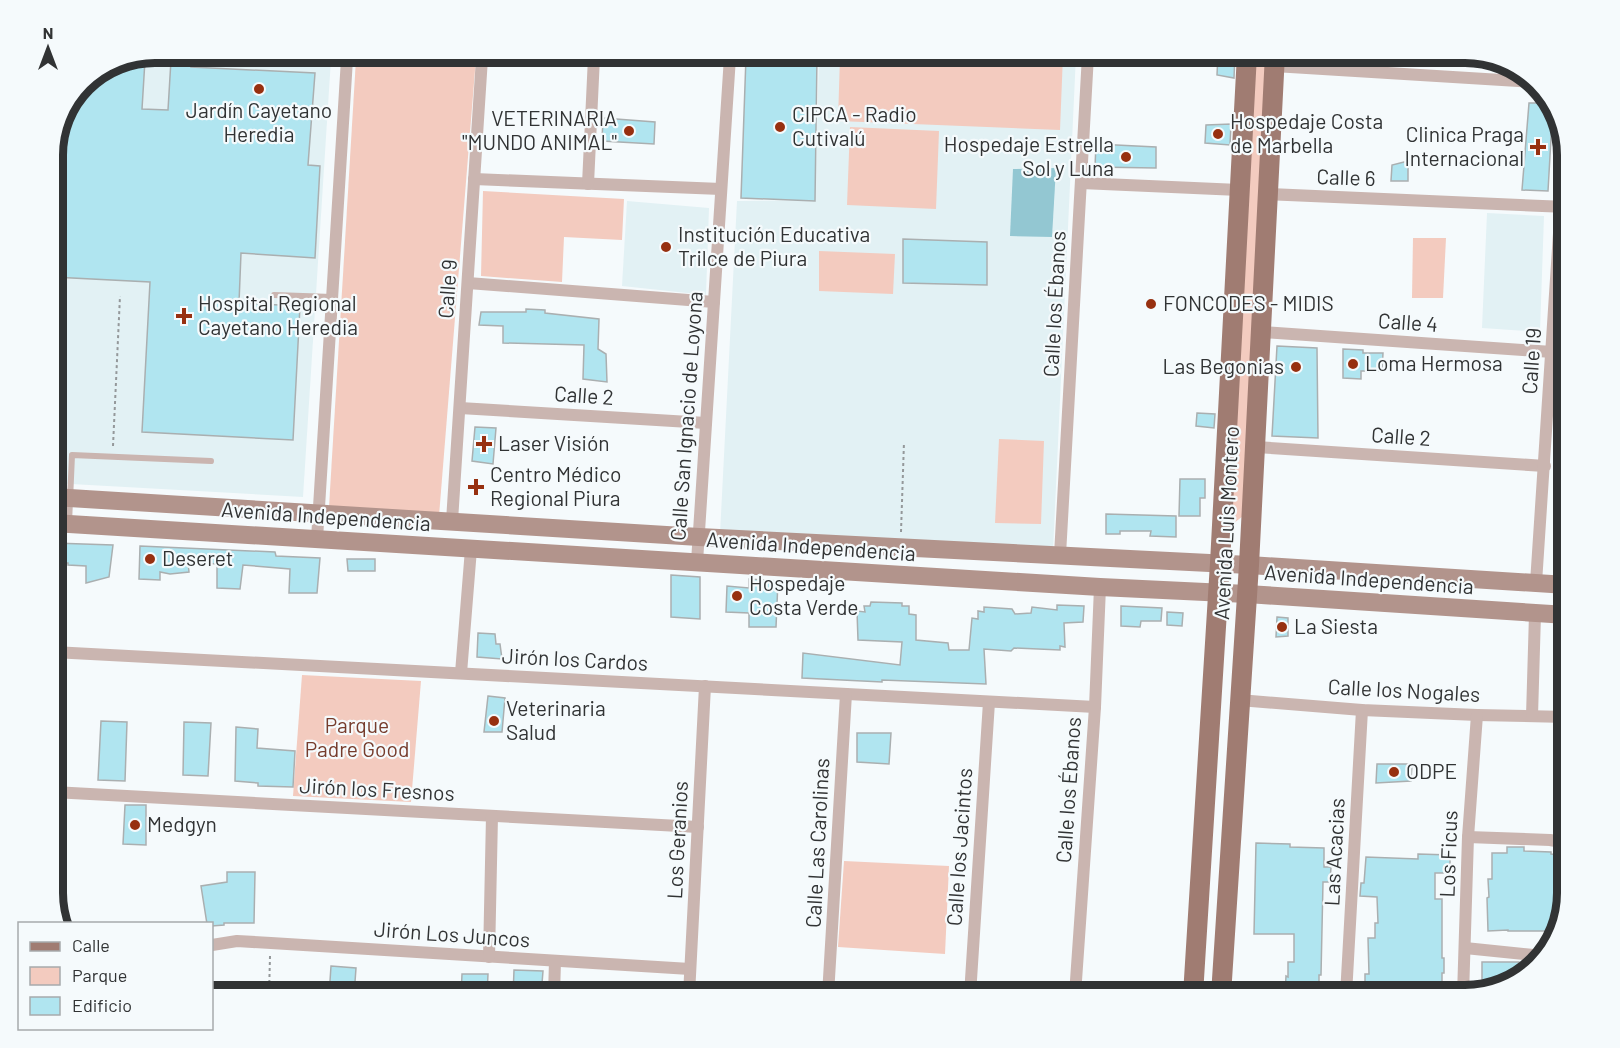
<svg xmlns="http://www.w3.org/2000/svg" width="1620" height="1048" font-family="Barlow,sans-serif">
<rect width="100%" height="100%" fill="#f5fafc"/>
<!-- built -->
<g fill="#e2f1f4">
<path d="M 1076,55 L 1053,551 L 720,534 L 737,201 L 815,200 L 819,56 Z"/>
<path d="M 331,59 L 303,497 L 53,483 L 53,149 L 83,82 L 116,60 Z"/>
<path d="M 627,201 L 709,208 L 706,295 L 622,286 Z"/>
<path d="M 1487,213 L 1544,216 L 1540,332 L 1482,328 Z"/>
</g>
<!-- green -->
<g fill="#f3cbbf">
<path d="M 1256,54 L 1268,54 L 1243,516 L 1234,523 L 1228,512 Z"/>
<path d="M 1063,55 L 1060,130 L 838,121 L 840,56 Z"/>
<path d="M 476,58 L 439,516 L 329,507 L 356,59 Z"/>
<path d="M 850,127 L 939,131 L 936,209 L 847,205 Z"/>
<path d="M 483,191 L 624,199 L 622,240 L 564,237 L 562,282 L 481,276 Z"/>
<path d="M 1413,238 L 1446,238 L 1443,298 L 1412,298 Z"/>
<path d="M 819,251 L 895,254 L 893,294 L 819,291 Z"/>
<path d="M 999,439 L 1044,441 L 1041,524 L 995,523 Z"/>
<path d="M 302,675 L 421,681 L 411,802 L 293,796 Z"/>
<path d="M 844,861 L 949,866 L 945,954 L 838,947 Z"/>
</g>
<!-- water -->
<path fill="#93c7d2" d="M 1056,168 L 1052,237 L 1010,236 L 1013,169 Z"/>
<!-- building -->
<g fill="#b0e5f0" stroke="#aaafb0" stroke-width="1.5">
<path d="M 1218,54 L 1235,54 L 1234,78 L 1217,75 Z"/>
<path d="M 817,56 L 815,201 L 741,198 L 746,57 Z"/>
<path d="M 145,60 L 142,109 L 168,110 L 171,60 L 192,60 L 191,67 L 315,73 L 308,165 L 320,166 L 315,258 L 241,253 L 239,303 L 300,306 L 293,440 L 142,432 L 150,282 L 53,277 L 53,149 L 83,82 L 116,61 Z"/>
<path d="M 1529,103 L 1553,103 L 1548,191 L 1522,190 Z"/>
<path d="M 603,118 L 655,122 L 654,144 L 602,141 Z"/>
<path d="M 1231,124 L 1230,145 L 1205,143 L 1206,125 Z"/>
<path d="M 1096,144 L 1156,147 L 1156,168 L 1095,167 Z"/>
<path d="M 1408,161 L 1408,181 L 1391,181 L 1392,165 Z"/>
<path d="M 903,239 L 987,242 L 987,285 L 903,283 Z"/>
<path d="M 526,309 L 545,310 L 545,313 L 599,319 L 598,349 L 606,354 L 607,382 L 583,379 L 584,345 L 503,343 L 503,326 L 479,325 L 481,312 L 526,312 Z"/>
<path d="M 1277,346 L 1317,348 L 1318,438 L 1272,436 Z"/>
<path d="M 1343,349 L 1363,350 L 1363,353 L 1383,353 L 1382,371 L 1361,371 L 1361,379 L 1343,378 Z"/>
<path d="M 1197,413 L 1215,414 L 1214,428 L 1196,426 Z"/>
<path d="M 475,427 L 496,428 L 493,464 L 472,461 Z"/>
<path d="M 1180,479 L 1205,479 L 1205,498 L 1200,498 L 1200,516 L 1179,516 Z"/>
<path d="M 1106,514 L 1176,516 L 1176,537 L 1150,536 L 1151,531 L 1120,531 L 1120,534 L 1106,534 Z"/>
<path d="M 1558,520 L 1567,520 L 1567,561 L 1556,560 Z"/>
<path d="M 53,543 L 113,545 L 109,577 L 86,583 L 86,566 L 68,565 L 68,563 L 53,563 Z"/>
<path d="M 140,546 L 275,552 L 276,556 L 320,558 L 317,593 L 289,593 L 290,569 L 243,565 L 240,589 L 217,588 L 217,564 L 188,562 L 189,572 L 170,574 L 160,572 L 160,580 L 139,579 Z"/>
<path d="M 347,559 L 375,559 L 375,571 L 348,571 Z"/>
<path d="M 671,575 L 700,577 L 700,619 L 671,617 Z"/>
<path d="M 749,579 L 778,581 L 776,627 L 749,627 L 749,613 L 726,612 L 727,586 L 749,588 Z"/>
<path d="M 871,602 L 902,603 L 902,606 L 909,606 L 909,614 L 916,615 L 916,640 L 948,643 L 949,650 L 969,650 L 972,618 L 978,619 L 978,611 L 984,612 L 984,607 L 1012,609 L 1015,614 L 1031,613 L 1032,607 L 1057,610 L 1057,605 L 1084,606 L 1083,622 L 1064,623 L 1065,647 L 1060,646 L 1060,650 L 1014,648 L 1011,651 L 984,649 L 986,684 L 882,680 L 882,682 L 802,678 L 803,653 L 900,665 L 902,642 L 858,640 L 857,611 L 865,612 L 864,606 L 870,606 Z"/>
<path d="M 1121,606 L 1162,608 L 1161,621 L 1141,621 L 1140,627 L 1121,626 Z"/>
<path d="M 1167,612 L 1183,613 L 1182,626 L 1167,625 Z"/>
<path d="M 1277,617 L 1288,618 L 1288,636 L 1276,637 Z"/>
<path d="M 478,633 L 495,634 L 496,644 L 500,644 L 502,659 L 477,657 Z"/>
<path d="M 488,696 L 505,698 L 502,732 L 484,732 Z"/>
<path d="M 101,721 L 127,722 L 125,781 L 98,780 Z"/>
<path d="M 184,722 L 211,723 L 208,776 L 183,775 Z"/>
<path d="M 236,727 L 258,729 L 257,748 L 295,751 L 293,787 L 258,786 L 258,783 L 235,781 Z"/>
<path d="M 857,733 L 891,733 L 889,764 L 857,762 Z"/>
<path d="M 1377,764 L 1412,764 L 1411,781 L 1376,783 Z"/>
<path d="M 125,805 L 146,805 L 146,845 L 123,844 Z"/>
<path d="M 1256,843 L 1290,844 L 1290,847 L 1324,848 L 1324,867 L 1331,867 L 1330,882 L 1323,882 L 1321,975 L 1319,975 L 1319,995 L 1285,995 L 1286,976 L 1288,977 L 1288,962 L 1294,962 L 1294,934 L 1254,934 Z"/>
<path d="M 1507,847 L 1524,847 L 1524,851 L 1551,852 L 1551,854 L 1567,855 L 1568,893 L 1556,931 L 1508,931 L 1508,930 L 1488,931 L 1487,898 L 1489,897 L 1488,879 L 1492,879 L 1492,853 L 1507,853 Z"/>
<path d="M 1418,854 L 1450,855 L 1450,873 L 1435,873 L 1435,899 L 1442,899 L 1442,958 L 1444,958 L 1444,973 L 1442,973 L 1442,995 L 1365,995 L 1365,974 L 1369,974 L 1368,938 L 1375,938 L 1375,923 L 1378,923 L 1377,897 L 1360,896 L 1361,883 L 1364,883 L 1366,857 L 1418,859 Z"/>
<path d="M 227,872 L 255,872 L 254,923 L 224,923 L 224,925 L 212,926 L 212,924 L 207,924 L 201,886 L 227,882 Z"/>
<path d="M 1482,962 L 1519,962 L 1519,964 L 1535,964 L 1516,982 L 1484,990 L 1484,983 L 1482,983 Z"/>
<path d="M 331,966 L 356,968 L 355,982 L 376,983 L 376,996 L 329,996 Z"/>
<path d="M 514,970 L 543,971 L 541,996 L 513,996 Z"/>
<path d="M 462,974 L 488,974 L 487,996 L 461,996 Z"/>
</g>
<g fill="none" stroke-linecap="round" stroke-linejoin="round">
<!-- path -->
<g stroke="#94989a" stroke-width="2" stroke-dasharray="3 3" stroke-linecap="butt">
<path d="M 113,446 L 120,296"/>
<path d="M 901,532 L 904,442"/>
<path d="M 269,995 L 270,956"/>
</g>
<!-- lane -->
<g stroke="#cab5b0" stroke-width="6">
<path d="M 274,295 L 332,297"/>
<path d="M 69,523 L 72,455 L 211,461"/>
</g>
<!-- street -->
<g stroke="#cab5b0" stroke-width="12">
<path d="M 1274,66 L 1533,82"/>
<path d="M 474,179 L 721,189"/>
<path d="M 1081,183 L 1239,190"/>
<path d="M 588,184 L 594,57"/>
<path d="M 1267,194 L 1567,207"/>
<path d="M 468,283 L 714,302"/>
<path d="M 1262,332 L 1552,352"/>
<path d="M 460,408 L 706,423"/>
<path d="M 1256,447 L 1545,466"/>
<path d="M 452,521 L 482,58"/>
<path d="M 317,539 L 347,59"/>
<path d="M 1060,555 L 1088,55"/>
<path d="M 697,562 L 730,57"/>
<path d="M 1536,583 L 1565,142"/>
<path d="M 53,652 L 1095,707"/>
<path d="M 461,673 L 471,549"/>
<path d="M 1239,700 L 1362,710 L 1477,715 L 1567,717"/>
<path d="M 1532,716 L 1535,614"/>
<path d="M 53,792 L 698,827"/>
<path d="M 53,823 L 63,924"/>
<path d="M 1468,837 L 1550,840 L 1567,843"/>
<path d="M 212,945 L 237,941 L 271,943 L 690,969"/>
<path d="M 1465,948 L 1543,956"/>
<path d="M 489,957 L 492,816"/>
<path d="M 554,995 L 555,961"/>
<path d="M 689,995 L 705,686"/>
<path d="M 828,995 L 846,694"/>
<path d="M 970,995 L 989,702"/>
<path d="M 1075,995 L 1095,707 L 1100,587"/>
<path d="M 1346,995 L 1362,710"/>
<path d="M 1463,995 L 1468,837 L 1477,715"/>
</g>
<!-- secondary -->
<g stroke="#b2948c" stroke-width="18">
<path d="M 53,497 L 699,537 L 1249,565 L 1567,585"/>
<path d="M 53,523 L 1100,587 L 1247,594 L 1567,615"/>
</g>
<!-- primary -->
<g stroke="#a07c72" stroke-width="20">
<path d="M 1193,995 L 1220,563 L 1247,54"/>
<path d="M 1221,995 L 1249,565 L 1275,54"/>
</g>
</g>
<!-- markers -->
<g fill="#973010" stroke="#f5fafc" stroke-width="2">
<circle cx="259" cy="89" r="6"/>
<circle cx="780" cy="127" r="6"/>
<circle cx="629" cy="131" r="6"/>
<circle cx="1218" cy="134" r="6"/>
<path d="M1535 138h6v6h6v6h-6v6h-6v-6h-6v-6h6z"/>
<circle cx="1126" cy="157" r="6"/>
<circle cx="666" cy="247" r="6"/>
<circle cx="1151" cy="304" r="6"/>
<path d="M181 307h6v6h6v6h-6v6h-6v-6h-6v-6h6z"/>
<circle cx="1353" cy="364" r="6"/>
<circle cx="1296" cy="367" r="6"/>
<path d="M481 435h6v6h6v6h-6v6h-6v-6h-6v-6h6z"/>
<path d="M473 478h6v6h6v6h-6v6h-6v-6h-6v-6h6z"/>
<circle cx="150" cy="559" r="6"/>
<circle cx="737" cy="596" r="6"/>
<circle cx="1282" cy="627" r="6"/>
<circle cx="494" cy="721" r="6"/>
<circle cx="1394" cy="772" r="6"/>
<circle cx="135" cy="825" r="6"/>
</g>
<g text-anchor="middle" stroke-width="4.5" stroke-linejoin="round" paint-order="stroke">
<!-- poi labels -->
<g font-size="21" fill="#313334" stroke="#f5fafc" text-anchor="start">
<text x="259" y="118" text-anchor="middle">Jardín Cayetano<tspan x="259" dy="24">Heredia</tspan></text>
<text x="792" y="122">CIPCA - Radio<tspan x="792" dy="24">Cutivalú</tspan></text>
<text x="617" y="126" text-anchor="end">VETERINARIA<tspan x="617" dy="24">"MUNDO ANIMAL"</tspan></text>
<text x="1230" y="129">Hospedaje Costa<tspan x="1230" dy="24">de Marbella</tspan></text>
<text x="1524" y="142" text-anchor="end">Clinica Praga<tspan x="1524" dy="24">Internacional</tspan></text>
<text x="1114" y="152" text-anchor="end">Hospedaje Estrella<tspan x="1114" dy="24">Sol y Luna</tspan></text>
<text x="678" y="242">Institución Educativa<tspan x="678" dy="24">Trilce de Piura</tspan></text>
<text x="198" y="311">Hospital Regional<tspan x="198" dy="24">Cayetano Heredia</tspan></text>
<text x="1163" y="311">FONCODES - MIDIS</text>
<text x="1365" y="371">Loma Hermosa</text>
<text x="1284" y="374" text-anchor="end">Las Begonias</text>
<text x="498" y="451">Laser Visión</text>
<text x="490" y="482">Centro Médico<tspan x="490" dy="24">Regional Piura</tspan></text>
<text x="162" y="566">Deseret</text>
<text x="749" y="591">Hospedaje<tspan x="749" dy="24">Costa Verde</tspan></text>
<text x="1294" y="634">La Siesta</text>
<text x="506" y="716">Veterinaria<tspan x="506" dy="24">Salud</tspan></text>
<text x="1406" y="779">ODPE</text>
<text x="147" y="832">Medgyn</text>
</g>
<!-- street labels -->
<g font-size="21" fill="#313334" stroke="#f5fafc">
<text transform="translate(1346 178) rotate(2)" y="7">Calle 6</text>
<text transform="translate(448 289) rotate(-86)" y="7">Calle 9</text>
<text transform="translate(1055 304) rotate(-87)" y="7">Calle los Ébanos</text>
<text transform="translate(1408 323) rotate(4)" y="7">Calle 4</text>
<text transform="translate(1532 361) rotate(-86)" y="7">Calle 19</text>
<text transform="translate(584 396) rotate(4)" y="7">Calle 2</text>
<text transform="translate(687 416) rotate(-86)" y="7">Calle San Ignacio de Loyona</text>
<text transform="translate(1401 437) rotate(4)" y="7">Calle 2</text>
<text transform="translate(326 517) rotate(4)" y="7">Avenida Independencia</text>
<text transform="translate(1227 523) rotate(-87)" y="7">Avenida Luis Montero</text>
<text transform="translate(811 547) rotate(4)" y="7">Avenida Independencia</text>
<text transform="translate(1369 580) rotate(4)" y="7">Avenida Independencia</text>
<text transform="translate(575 660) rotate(3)" y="7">Jirón los Cardos</text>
<text transform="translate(1404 691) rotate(3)" y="7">Calle los Nogales</text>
<text transform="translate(377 790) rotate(3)" y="7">Jirón los Fresnos</text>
<text transform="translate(1069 790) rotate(-86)" y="7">Calle los Ébanos</text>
<text transform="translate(678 840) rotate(-87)" y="7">Los Geranios</text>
<text transform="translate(818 843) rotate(-87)" y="7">Calle Las Carolinas</text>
<text transform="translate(960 847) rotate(-86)" y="7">Calle los Jacintos</text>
<text transform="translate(1335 852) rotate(-87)" y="7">Las Acacias</text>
<text transform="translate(1449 854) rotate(-88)" y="7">Los Ficus</text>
<text transform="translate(452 935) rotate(4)" y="7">Jirón Los Juncos</text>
</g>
<!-- park labels -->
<g font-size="21" fill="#763c2c" stroke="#f5fafc">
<text x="357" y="733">Parque<tspan x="357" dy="24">Padre Good</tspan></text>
</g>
</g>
<!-- crop -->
<path d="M0 0H1620V1048H0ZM155 63H1465A92 92 0 0 1 1557 155V893A92 92 0 0 1 1465 985H155A92 92 0 0 1 63 893V155A92 92 0 0 1 155 63Z" fill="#f5fafc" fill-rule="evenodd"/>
<path fill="none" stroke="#313334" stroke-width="8" d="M155 63H1465A92 92 0 0 1 1557 155V893A92 92 0 0 1 1465 985H155A92 92 0 0 1 63 893V155A92 92 0 0 1 155 63Z"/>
<!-- legend -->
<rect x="18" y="922" width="195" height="108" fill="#f5fafc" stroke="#a7aaac" stroke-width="1.5"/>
<rect x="30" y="942" width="30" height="9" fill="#a07c72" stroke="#a7aaac" stroke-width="1.5"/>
<text x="72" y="952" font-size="18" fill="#313334">Calle</text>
<rect x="30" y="967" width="30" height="18" fill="#f3cbbf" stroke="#a7aaac" stroke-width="1.5"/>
<text x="72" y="982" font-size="18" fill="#313334">Parque</text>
<rect x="30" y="997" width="30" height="18" fill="#b0e5f0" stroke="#a7aaac" stroke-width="1.5"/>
<text x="72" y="1012" font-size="18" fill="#313334">Edificio</text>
<!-- north arrow -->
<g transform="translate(48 48)" stroke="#f5fafc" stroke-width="4.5" paint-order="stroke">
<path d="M0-4.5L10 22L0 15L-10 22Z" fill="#313334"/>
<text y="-9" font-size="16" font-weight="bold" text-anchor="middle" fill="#313334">N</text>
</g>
</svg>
